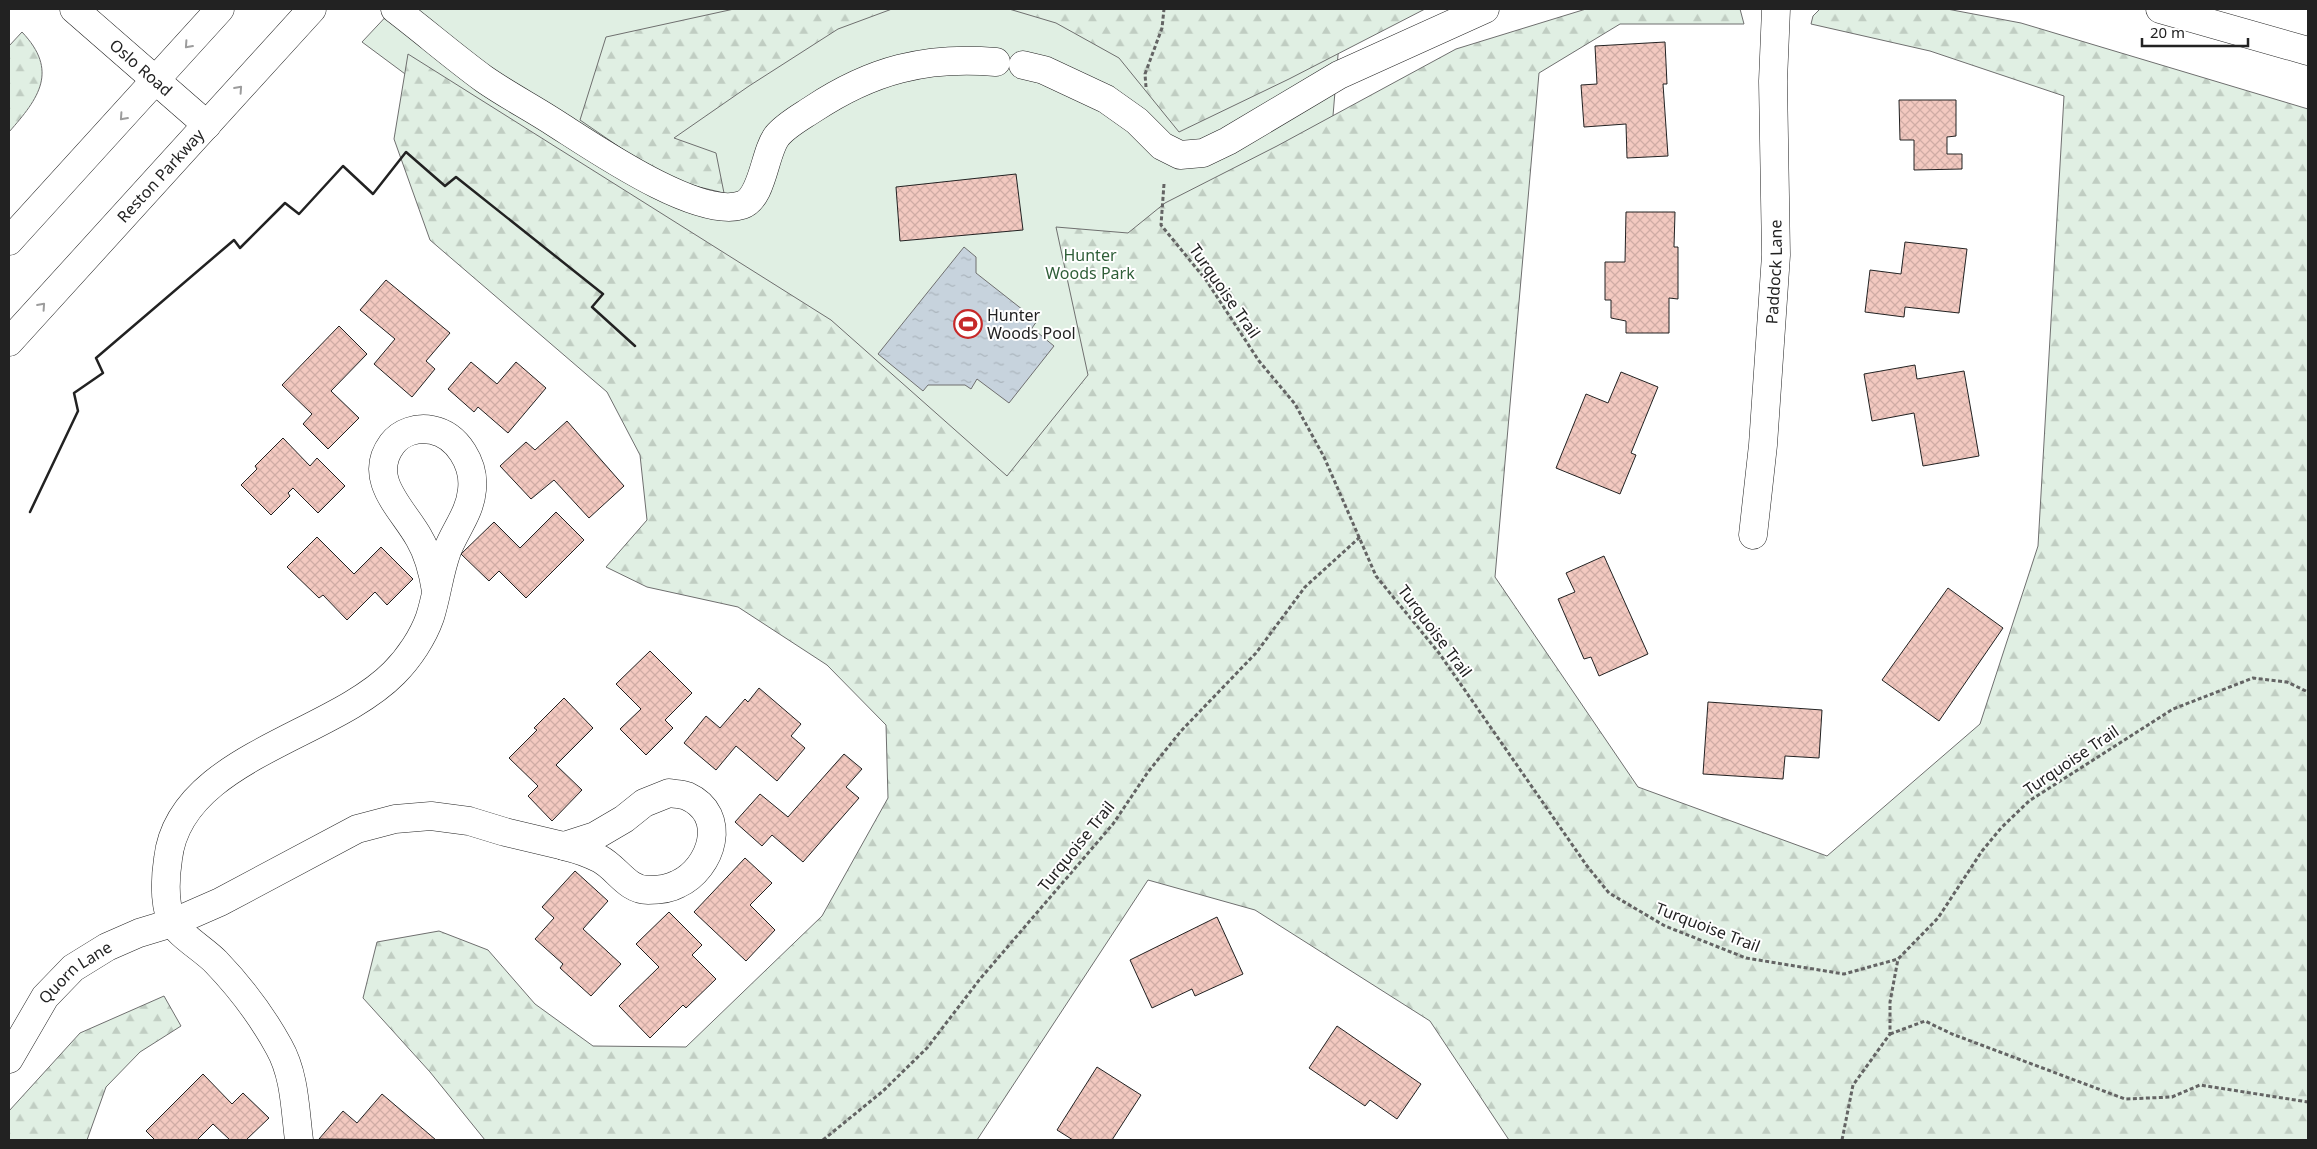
<svg xmlns="http://www.w3.org/2000/svg" width="2317" height="1149" font-family="'Noto Sans',sans-serif">
<defs>
<pattern id="forest-firs" width="22" height="20" patternUnits="userSpaceOnUse" patternTransform="scale(1.25)"><rect width="22" height="20" fill="#e0efe3"/><path d="M5 1l3.5 6h-7zM16 11l3.5 6h-7z" fill="#c0cdc2"/></pattern>
<pattern id="water-ripples" width="26" height="14" patternUnits="userSpaceOnUse" patternTransform="scale(1.25)"><rect width="26" height="14" fill="#c7d3dd"/><path d="M2 4q2-2 4 0t4 0M15 11q2-2 4 0t4 0" fill="none" stroke="#abb5bd"/></pattern>
<pattern id="building-cross-hatch" width="8" height="8" patternUnits="userSpaceOnUse" patternTransform="scale(1.25)"><rect width="8" height="8" fill="#f3c9c0"/><path d="M0 0l8 8M0 8l8-8" fill="none" stroke="#d0aca5"/></pattern>
</defs>
<rect width="100%" height="100%" fill="#fff"/>
<!-- green -->
<path fill="#e0efe3" stroke="#6f6f6f" d="M 393,9 L 1335,9 L 1339,43 L 1331,140 L 1397,590 L 920,456 L 362,42 Z"/>
<!-- forest -->
<g fill="url(#forest-firs)" stroke="#6f6f6f">
<path d="M 734,9 L 892,9 L 838,29 L 749,86 L 674,138 L 716,153 L 724,193 L 666,179 L 580,120 L 606,37 Z"/>
<path d="M 1009,9 L 1425,9 L 1289,79 L 1179,132 L 1119,58 L 1056,23 Z"/>
<path d="M 1586,9 L 1740,9 L 1744,24 L 1620,24 L 1539,73 L 1495,577 L 1638,787 L 1827,856 L 1980,724 L 2038,546 L 2064,96 L 1930,51 L 1811,24 L 1813,16 L 1820,9 L 1947,9 L 2021,23 L 2308,109 L 2308,1140 L 1509,1140 L 1430,1021 L 1255,910 L 1148,880 L 977,1140 L 485,1140 L 430,1072 L 363,998 L 377,942 L 439,931 L 488,950 L 535,1004 L 593,1046 L 686,1047 L 822,916 L 888,798 L 886,725 L 827,665 L 738,607 L 647,587 L 606,567 L 647,520 L 640,455 L 607,392 L 430,240 L 394,139 L 408,54 L 831,320 L 1007,476 L 1088,375 L 1056,227 L 1128,233 L 1165,203 L 1277,146 L 1456,49 Z"/>
<path d="M 22,32 C 59,71 39,98 9,132 L 9,46 Z"/>
<path d="M 164,996 L 181,1026 L 140,1052 L 106,1087 L 87,1140 L 9,1140 L 9,1111 L 80,1033 Z"/>
</g>
<!-- water -->
<path fill="url(#water-ripples)" stroke="#6f6f6f" d="M 964,247 L 976,257 L 976,273 L 1037,321 L 1032,328 L 1054,346 L 1009,403 L 977,379 L 971,389 L 965,385 L 928,385 L 923,391 L 878,354 Z"/>
<!-- building -->
<g fill="url(#building-cross-hatch)" stroke="#222">
<path d="M 1665,42 L 1667,84 L 1663,84 L 1668,156 L 1627,158 L 1626,124 L 1584,127 L 1581,85 L 1597,84 L 1595,46 Z"/>
<path d="M 1899,100 L 1956,100 L 1956,136 L 1947,137 L 1947,154 L 1962,154 L 1962,169 L 1914,170 L 1914,140 L 1900,140 Z"/>
<path d="M 1016,174 L 1023,230 L 900,241 L 896,187 Z"/>
<path d="M 1626,212 L 1675,212 L 1674,247 L 1678,247 L 1678,299 L 1669,298 L 1669,333 L 1626,333 L 1626,321 L 1611,318 L 1611,300 L 1605,300 L 1605,262 L 1625,262 Z"/>
<path d="M 1905,242 L 1967,249 L 1959,313 L 1905,307 L 1904,317 L 1865,312 L 1870,270 L 1901,274 Z"/>
<path d="M 386,280 L 450,333 L 426,361 L 435,369 L 412,397 L 374,364 L 395,339 L 360,310 Z"/>
<path d="M 339,326 L 367,354 L 331,391 L 359,418 L 328,449 L 303,424 L 312,414 L 282,385 Z"/>
<path d="M 471,362 L 497,384 L 516,362 L 546,388 L 508,433 L 478,407 L 474,412 L 448,389 Z"/>
<path d="M 1915,365 L 1917,379 L 1964,371 L 1979,456 L 1923,466 L 1914,413 L 1872,421 L 1864,374 Z"/>
<path d="M 1621,372 L 1658,387 L 1631,453 L 1636,455 L 1620,494 L 1556,468 L 1586,394 L 1608,403 Z"/>
<path d="M 567,421 L 624,486 L 589,518 L 554,480 L 531,499 L 500,466 L 526,442 L 535,450 Z"/>
<path d="M 283,438 L 310,466 L 317,458 L 345,486 L 318,513 L 293,488 L 288,493 L 290,496 L 271,515 L 241,485 L 257,469 L 255,466 Z"/>
<path d="M 556,512 L 584,540 L 526,598 L 499,571 L 489,581 L 461,554 L 494,522 L 520,548 Z"/>
<path d="M 317,537 L 354,574 L 381,547 L 413,579 L 387,605 L 375,592 L 347,620 L 323,595 L 319,598 L 287,567 Z"/>
<path d="M 1604,556 L 1648,654 L 1599,676 L 1591,657 L 1584,659 L 1558,599 L 1575,592 L 1566,573 Z"/>
<path d="M 1948,588 L 2003,628 L 1939,721 L 1882,680 Z"/>
<path d="M 650,651 L 692,693 L 665,720 L 673,728 L 646,755 L 620,729 L 641,709 L 616,684 Z"/>
<path d="M 759,688 L 801,724 L 791,736 L 805,748 L 777,781 L 736,746 L 716,770 L 684,743 L 706,716 L 720,728 L 745,699 L 748,702 Z"/>
<path d="M 564,698 L 593,728 L 556,765 L 582,790 L 552,821 L 528,796 L 538,786 L 509,758 L 537,730 L 534,728 Z"/>
<path d="M 1708,702 L 1822,710 L 1819,758 L 1785,756 L 1783,779 L 1703,774 Z"/>
<path d="M 844,754 L 862,769 L 846,787 L 859,798 L 803,862 L 772,835 L 762,846 L 735,822 L 760,794 L 788,817 Z"/>
<path d="M 745,858 L 772,883 L 750,905 L 775,930 L 746,961 L 694,912 Z"/>
<path d="M 575,871 L 608,901 L 583,929 L 621,964 L 591,996 L 560,968 L 563,964 L 535,939 L 554,918 L 542,907 Z"/>
<path d="M 669,912 L 702,945 L 692,955 L 716,979 L 686,1008 L 683,1005 L 650,1038 L 619,1006 L 659,967 L 636,944 Z"/>
<path d="M 1217,917 L 1243,974 L 1195,996 L 1192,989 L 1152,1008 L 1130,960 Z"/>
<path d="M 1337,1026 L 1421,1084 L 1397,1119 L 1370,1100 L 1365,1106 L 1309,1068 Z"/>
<path d="M 1097,1067 L 1141,1095 L 1112,1140 L 1073,1140 L 1057,1130 Z"/>
<path d="M 203,1074 L 232,1104 L 243,1093 L 269,1118 L 246,1140 L 230,1140 L 213,1124 L 197,1140 L 155,1140 L 146,1131 Z"/>
<path d="M 382,1094 L 436,1140 L 319,1139 L 343,1111 L 357,1123 Z"/>
</g>
<g fill="none" stroke-linecap="round" stroke-linejoin="round">
<defs>
<g id="minor">
<path id="s1" d="M 74,9 L 207,125"/>
<path d="M 395,9 C 425,32 454,57 484,79 C 507,95 532,108 555,123 C 593,147 698,220 742,205 C 763,198 764,153 777,136 C 786,125 801,117 813,109 C 872,70 926,56 996,62"/>
<path d="M 2160,9 L 2308,51"/>
<path d="M 1023,65 L 1044,70 L 1106,99 L 1137,121 L 1162,146 L 1180,155 L 1203,153 L 1228,141 L 1339,75 L 1485,9"/>
<path id="s2" d="M 1753,535 L 1763,445 L 1776,255 L 1773,81 L 1776,9"/>
<path d="M 669,793 C 674,794 682,794 687,796 C 729,815 712,868 678,884 C 669,889 657,890 648,890 C 627,890 617,868 600,859 C 589,853 577,849 564,846 L 595,836 L 624,819 L 644,803 Z"/>
<path id="s3" d="M 9,1059 L 45,997 L 73,968 L 107,947 L 139,933 L 172,923 L 220,902 L 357,829 L 395,819 L 431,816 L 469,821 L 505,832 L 564,846"/>
<path d="M 299,1140 C 295,1110 295,1075 279,1047 C 262,1016 241,988 216,962 C 206,951 176,933 171,920 C 164,901 165,879 168,859 C 179,758 331,737 394,673 C 409,658 423,637 430,617 C 437,595 439,573 447,551 C 455,530 470,513 472,490 C 475,465 458,435 432,430 C 417,427 401,432 392,444 C 366,479 403,509 419,538 C 429,555 433,572 436,591"/>
</g>
<g id="major">
<path d="M 9,241 L 220,9"/>
<path id="s4" d="M 9,342 L 312,9"/>
</g>
</defs>
<!-- minor casing -->
<use href="#minor" stroke="#222" stroke-width="29"/>
<!-- major casing -->
<use href="#major" stroke="#222" stroke-width="29"/>
<!-- path -->
<g stroke="#646464" stroke-width="3" stroke-dasharray="4 2.5" stroke-linecap="butt">
<path d="M 1146,87 L 1145,74 L 1162,28 L 1164,9"/>
<path d="M 1164,184 L 1161,225 L 1206,280 L 1259,361 L 1295,404 L 1324,457 L 1376,576 L 1439,653 L 1587,866 L 1609,893 L 1665,926 L 1746,958 L 1844,974 L 1898,959 L 1938,918 L 1982,851 L 2001,828 L 2029,801 L 2173,709 L 2253,678 L 2287,682 L 2308,692"/>
<path d="M 1890,1034 L 1925,1021 L 1952,1034 L 2125,1099 L 2172,1097 L 2200,1085 L 2308,1102"/>
<path d="M 823,1140 L 883,1091 L 927,1048 L 980,979 L 1113,824 L 1148,772 L 1181,731 L 1256,653 L 1305,587 L 1360,537"/>
<path d="M 1842,1140 L 1853,1085 L 1890,1034 L 1890,1002 L 1898,959"/>
</g>
<!-- minor -->
<use href="#minor" stroke="#fff" stroke-width="28"/>
<!-- major -->
<use href="#major" stroke="#fff" stroke-width="28"/>
<!-- wall -->
<path stroke="#222" stroke-width="2.5" d="M 30,512 L 78,411 L 74,393 L 103,373 L 96,358 L 234,240 L 240,248 L 285,203 L 299,214 L 343,166 L 373,194 L 406,152 L 445,186 L 456,177 L 603,294 L 592,307 L 635,346"/>
</g>
<!-- one-way arrows -->
<defs><path id="oneway-chevron" d="M-2-3.5L2.5 0L-2 3.5" fill="none" stroke-width="1.6" stroke-linecap="round" stroke-linejoin="round" transform="scale(1.25)"/></defs>
<g stroke="#9c9c9c">
<use href="#oneway-chevron" transform="translate(188 45) rotate(132)"/>
<use href="#oneway-chevron" transform="translate(239 89) rotate(-48)"/>
<use href="#oneway-chevron" transform="translate(123 117) rotate(132)"/>
<use href="#oneway-chevron" transform="translate(42 306) rotate(-48)"/>
</g>
<!-- icons -->
<defs>
<symbol id="stadium-ring" viewBox="-11 -11 22 22"><circle r="9.5" fill="#fff" stroke="#c62828" stroke-width="1.5"/><path d="M0-5a6.5 5 0 1 0 0 10a6.5 5 0 1 0 0-10ZM-3.5-1.8h7v3.6h-7Z" fill="#c62828"/></symbol>
</defs>
<g fill-rule="evenodd">
<use href="#stadium-ring" x="952" y="308" width="32" height="32"/>
</g>
<g text-anchor="middle" stroke-width="4" stroke-linejoin="round" paint-order="stroke">
<!-- street labels -->
<g font-size="16" fill="#222" stroke="#fff">
<text dy="6" stroke="none"><textPath href="#s1" startOffset="89">Oslo Road</textPath></text>
<text dy="6" stroke="none"><textPath href="#s4" startOffset="225">Reston Parkway</textPath></text>
<text dy="6" stroke="none"><textPath href="#s2" startOffset="264">Paddock Lane</textPath></text>
<text transform="translate(1225 291) rotate(55)" y="6">Turquoise Trail</text>
<text transform="translate(1435 631) rotate(53)" y="6">Turquoise Trail</text>
<text transform="translate(2071 760) rotate(-34)" y="6">Turquoise Trail</text>
<text transform="translate(1076 846) rotate(-51)" y="6">Turquoise Trail</text>
<text transform="translate(1708 927) rotate(21)" y="6">Turquoise Trail</text>
<text dy="6" stroke="none"><textPath href="#s3" startOffset="111">Quorn Lane</textPath></text>
</g>
<!-- park labels -->
<g font-size="16" fill="#2f5e38" stroke="#fff">
<text x="1090" y="261">Hunter<tspan x="1090" dy="18">Woods Park</tspan></text>
</g>
<!-- poi labels -->
<g font-size="16" fill="#222" stroke="#fff" text-anchor="start">
<text x="987" y="321">Hunter<tspan x="987" dy="18">Woods Pool</tspan></text>
</g>
</g>
<!-- border -->
<rect width="2317" height="1149" fill="none" stroke="#222222" stroke-width="20"/>
<!-- scale -->
<path d="M2142 38v8h106v-8" fill="none" stroke="#222222" stroke-width="2.5"/>
<text x="2150" y="38" font-size="15" fill="#222222" stroke="#ffffff" stroke-width="4" paint-order="stroke">20 m</text>
</svg>
